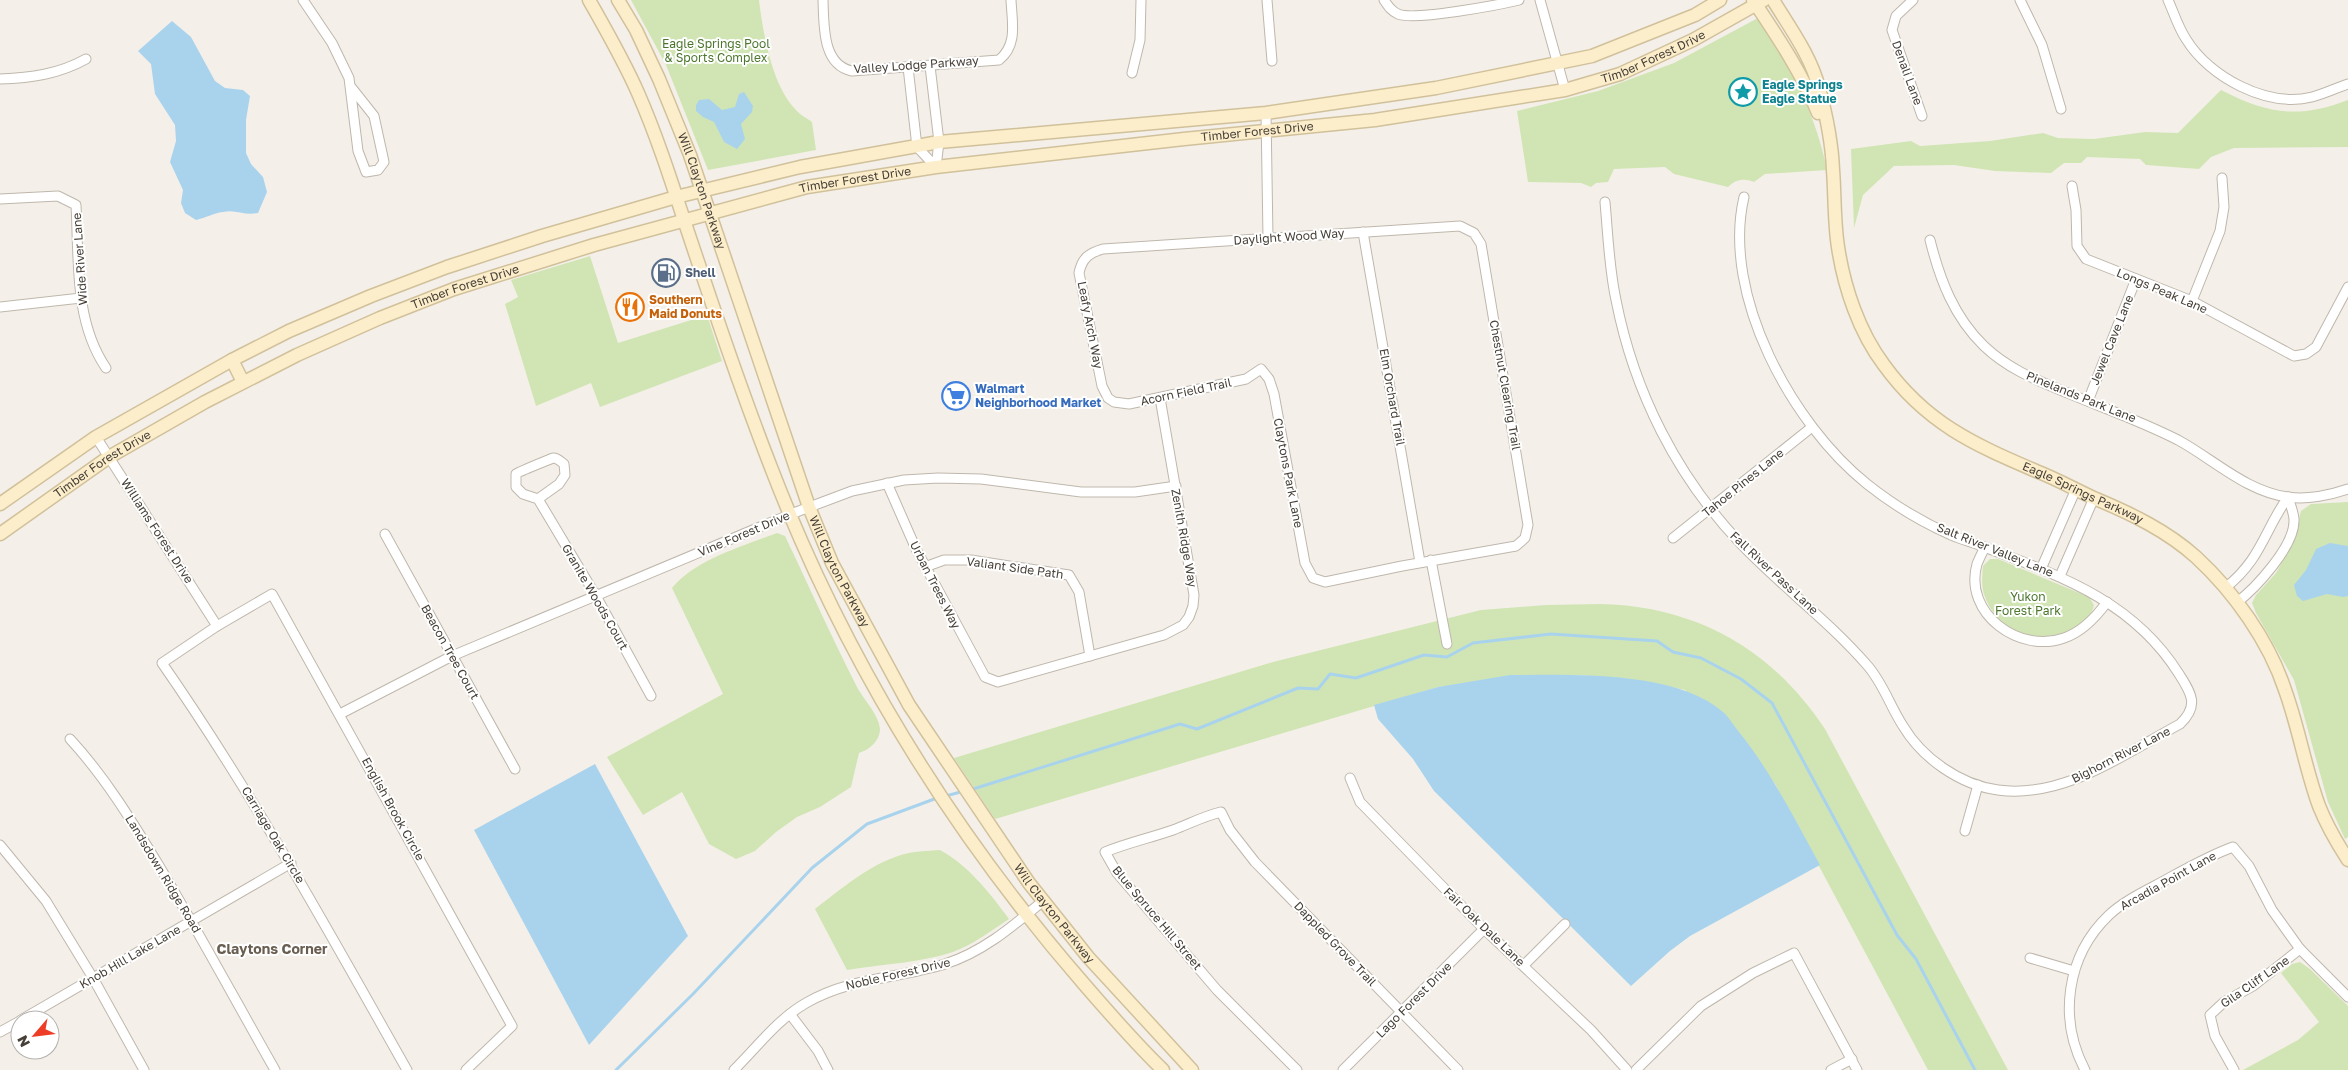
<svg xmlns="http://www.w3.org/2000/svg" width="2348" height="1070" font-family="'Golos Text',sans-serif">
<rect width="100%" height="100%" fill="#f4f0e9"/>
<!-- green -->
<g fill="#d1e5b4">
<path d="M 631,0 L 759,0 C 763,33 772,86 796,110 C 800,115 807,118 812,122 L 816,150 L 708,170 L 666,65 Z"/>
<path d="M 1756,19 L 1760,21 C 1791,72 1815,110 1827,170 L 1765,174 L 1754,182 C 1744,178 1736,179 1728,187 L 1674,174 L 1665,167 L 1614,169 L 1608,182 L 1596,183 L 1591,187 L 1581,183 L 1528,182 L 1517,111 L 1598,91 L 1674,63 Z"/>
<path d="M 2221,90 C 2268,114 2298,119 2348,100 L 2348,147 L 2234,148 L 2211,157 L 2199,169 L 2146,165 L 2140,159 L 2087,157 L 2081,163 L 2064,163 L 2051,173 L 1995,171 L 1954,165 L 1894,166 L 1863,195 L 1854,228 L 1851,149 L 1911,141 L 1920,146 L 1990,141 L 2043,133 L 2058,138 L 2094,139 L 2145,132 L 2178,133 Z"/>
<path d="M 590,256 L 618,343 L 707,315 L 722,361 L 600,407 L 591,383 L 536,406 L 505,304 L 518,297 L 511,280 Z"/>
<path d="M 2348,502 L 2348,837 L 2345,839 L 2328,802 L 2294,680 L 2256,613 L 2252,603 L 2256,595 L 2276,573 L 2294,540 L 2301,511 L 2311,504 Z"/>
<path d="M 777,533 L 785,536 C 809,586 831,636 856,685 C 862,698 879,714 880,729 C 880,741 869,750 859,753 L 851,787 L 820,807 L 797,817 L 776,832 L 755,851 L 736,859 L 709,844 L 682,792 L 643,815 L 607,757 L 723,694 L 672,588 C 695,560 743,546 777,533 Z"/>
<path d="M 1990,559 L 1998,559 L 2089,597 L 2094,605 C 2092,615 2086,619 2078,625 C 2046,648 1998,634 1985,597 C 1981,587 1982,577 1983,566 Z"/>
<path d="M 1600,604 C 1696,606 1772,649 1825,729 L 2008,1070 L 1928,1070 L 1775,784 L 1685,690 L 1643,681 L 1579,675 L 1438,687 L 995,819 L 954,758 L 1273,662 L 1481,610 L 1546,605 Z"/>
<path d="M 940,850 C 968,865 990,893 1009,919 C 991,931 974,944 953,952 C 920,963 882,964 847,970 L 815,909 C 840,890 870,864 901,855 C 913,851 926,851 940,850 Z"/>
<path d="M 2300,962 L 2310,969 L 2348,1006 L 2348,1070 L 2243,1070 L 2298,1040 L 2319,1022 L 2281,973 L 2292,964 Z"/>
</g>
<!-- water -->
<g fill="#a9d3ed">
<path d="M 172,21 L 191,37 L 215,81 L 225,88 L 243,90 L 250,96 L 246,120 L 246,153 L 251,164 L 263,177 L 267,192 L 258,213 C 244,216 236,209 223,212 C 213,213 206,218 196,220 L 185,213 L 181,203 L 183,190 L 170,162 L 176,141 L 175,125 L 155,94 L 151,64 L 138,51 Z"/>
<path d="M 744,92 L 753,106 L 752,112 L 741,124 L 745,139 L 737,149 L 724,142 L 714,122 L 703,117 L 696,111 L 696,105 L 699,100 L 709,99 L 722,110 L 735,107 L 739,94 Z"/>
<path d="M 2330,543 L 2348,546 L 2348,596 L 2343,597 L 2327,594 L 2303,601 L 2297,596 L 2294,585 L 2306,570 L 2316,549 Z"/>
<path d="M 1510,675 C 1570,675 1675,670 1723,712 C 1729,717 1734,726 1739,732 C 1772,773 1795,820 1820,865 L 1690,936 L 1670,951 L 1631,986 L 1434,791 L 1413,759 L 1378,719 L 1374,705 L 1438,687 Z"/>
<path d="M 595,764 L 688,936 L 589,1045 L 474,830 Z"/>
</g>
<g fill="none" stroke-linecap="round" stroke-linejoin="round">
<!-- stream -->
<g stroke="#a9d3ed" stroke-width="3">
<path d="M 970,790 L 1180,724 L 1197,729 L 1298,688 L 1318,689 L 1330,674 L 1356,678 L 1424,655 L 1447,657 L 1473,643 L 1551,634 L 1657,641 L 1673,652 L 1701,658 L 1741,679 L 1772,703 L 1897,935 L 1916,959 L 1975,1070"/>
<path d="M 946,796 L 964,791"/>
<path d="M 616,1070 L 693,994 L 812,868 L 867,824 L 937,798"/>
</g>
<defs>
<g id="street">
<path d="M 303,0 L 332,43 L 349,78 L 358,151 L 366,172 L 378,170 L 384,162 L 374,116 L 351,87"/>
<path d="M 823,0 C 824,25 822,65 852,71 L 999,60 C 1018,45 1012,22 1011,0"/>
<path d="M 1267,0 L 1272,61"/>
<path d="M 1384,0 C 1388,6 1391,11 1398,14 C 1414,21 1498,5 1519,0"/>
<path d="M 1540,0 L 1565,90"/>
<path d="M 1913,0 L 1896,16 L 1892,30 L 1922,116"/>
<path d="M 2020,0 L 2042,45 L 2061,109"/>
<path d="M 2168,0 C 2174,13 2178,27 2186,39 C 2209,77 2267,108 2312,97 C 2324,94 2336,88 2348,84"/>
<path d="M 930,66 L 939,142 L 936,167"/>
<path d="M 908,67 L 917,147 L 936,167"/>
<path d="M 1132,73 L 1140,40 L 1141,0"/>
<path d="M 0,79 C 31,78 59,74 86,59"/>
<path d="M 1266,113 L 1268,238"/>
<path d="M 2072,186 L 2076,210 L 2077,246 L 2086,259 L 2192,301 L 2294,356 L 2306,354 L 2316,347 L 2348,287"/>
<path d="M 0,199 L 58,196 L 76,205 C 79,260 74,321 106,368"/>
<path d="M 1605,202 C 1608,235 1609,268 1616,300 C 1634,392 1677,477 1741,544 C 1782,587 1829,621 1867,665 C 1883,683 1890,706 1903,726 C 1922,758 1960,785 1998,790 C 2064,799 2124,754 2180,724 C 2199,706 2192,694 2179,674 C 2134,602 2063,577 1987,548 C 1975,543 1963,540 1951,535 C 1922,522 1892,504 1867,484 C 1792,424 1721,295 1744,197"/>
<path d="M 1460,226 L 1474,233 L 1481,244 L 1528,525 L 1525,538 L 1516,546 L 1402,566 L 1325,582 L 1313,578 L 1305,563 L 1274,394 L 1269,379 L 1261,369 L 1246,379 L 1129,404 L 1114,402 L 1108,398 L 1102,386 L 1079,273 C 1082,258 1089,253 1103,249 Z"/>
<path d="M 1363,232 L 1420,562"/>
<path d="M 1930,240 C 1940,280 1954,317 1984,346 C 2009,370 2039,381 2070,394 C 2106,409 2143,422 2178,440 C 2213,459 2247,492 2288,497 C 2307,500 2331,495 2348,489"/>
<path d="M 2192,301 L 2220,231 L 2224,207 L 2222,178"/>
<path d="M 0,307 L 81,298"/>
<path d="M 2088,401 L 2136,279"/>
<path d="M 96,437 L 217,626"/>
<path d="M 887,483 L 916,549 L 985,677 L 998,682 L 1164,635 L 1183,625 L 1189,617 L 1193,606 L 1194,595 L 1160,398"/>
<path d="M 538,499 L 559,484 L 565,475 L 564,464 C 561,462 558,458 553,458 C 551,459 518,472 516,474 L 516,487 L 523,494 L 538,499 L 596,596 L 651,696"/>
<path d="M 385,534 L 515,769"/>
<path d="M 1673,538 L 1812,427"/>
<path d="M 1985,547 C 1982,553 1979,559 1977,564 C 1963,614 2020,654 2064,638 C 2082,632 2096,617 2107,602"/>
<path d="M 1431,560 L 1447,644"/>
<path d="M 925,567 L 944,560 L 971,560 L 1069,575 L 1079,592 L 1090,656"/>
<path d="M 2041,569 L 2076,489"/>
<path d="M 2060,576 L 2094,498"/>
<path d="M 2225,588 C 2261,560 2264,531 2288,497"/>
<path d="M 2236,603 C 2255,589 2295,546 2294,520 C 2294,513 2290,504 2288,497"/>
<path d="M 340,714 L 452,656 L 791,514 L 852,491 L 904,480 L 938,478 L 981,479 L 1081,492 L 1135,492 L 1176,486"/>
<path d="M 70,739 C 106,778 133,823 161,869 C 200,935 237,1003 275,1070"/>
<path d="M 1350,778 L 1360,802 L 1484,929 L 1591,1030 L 1627,1070"/>
<path d="M 1965,831 L 1978,785"/>
<path d="M 0,845 L 46,901 L 93,978 L 144,1070"/>
<path d="M 2030,958 L 2074,971"/>
<path d="M 1524,965 L 1565,924"/>
<path d="M 790,1014 L 818,1051 L 828,1070"/>
<path d="M 21,1020 L 291,863"/>
<path d="M 0,1032 L 20,1021"/>
<path d="M 407,1070 C 329,932 253,794 162,663 L 217,626 L 272,594 L 512,1026 L 466,1070"/>
<path d="M 734,1070 C 757,1047 778,1019 806,1003 C 851,977 897,979 945,964 C 983,952 1013,926 1043,901"/>
<path d="M 1297,1070 L 1217,990 L 1117,873 L 1105,852 C 1127,843 1150,838 1173,830 C 1189,824 1204,816 1221,812 L 1230,830 L 1255,862 L 1458,1070"/>
<path d="M 1343,1070 L 1484,929"/>
<path d="M 1636,1070 L 1701,1006 L 1753,973 L 1794,953 L 1857,1070"/>
<path d="M 1831,1070 L 1852,1059"/>
<path d="M 2085,1070 C 2058,1019 2066,956 2109,915 C 2126,899 2150,889 2171,877 C 2191,866 2211,855 2233,847 L 2249,866 L 2272,910 L 2300,949 L 2348,997"/>
<path d="M 2234,1070 L 2215,1036 L 2210,1015 L 2224,1002 L 2253,986 L 2300,949"/>
</g>
<g id="secondary">
<path d="M 589,0 C 606,30 624,61 638,93 C 656,134 670,177 684,220 C 712,304 740,388 772,470 C 845,659 951,831 1084,984 C 1109,1013 1135,1043 1163,1070"/>
<path id="s1" d="M 618,0 L 636,30 L 659,79 L 690,155 L 809,507 L 832,563 L 909,705 L 1029,883 L 1088,957 L 1192,1070"/>
<path d="M 1753,0 C 1777,36 1802,73 1818,113"/>
<path id="s2" d="M 1773,0 C 1790,28 1811,56 1819,88 C 1826,114 1832,143 1833,170 C 1835,196 1834,222 1838,247 C 1844,287 1859,332 1884,365 C 1926,423 1973,444 2036,471 C 2057,479 2076,490 2096,499 C 2132,514 2167,531 2196,557 C 2234,592 2269,641 2285,690 C 2299,728 2305,768 2319,806 C 2327,826 2337,843 2348,860"/>
<path d="M 232,360 L 243,382"/>
<path d="M 0,504 L 96,437 L 232,360 L 289,331 L 371,296 L 447,267 L 542,236 L 676,197 L 800,167 L 939,142 L 1266,113 L 1436,88 L 1592,56 L 1695,15 L 1720,0"/>
<path id="s3" d="M 0,534 L 109,457 L 205,402 L 297,355 L 380,318 L 454,289 L 594,245 L 807,187 L 936,167 L 1184,139 L 1375,120 L 1565,90 L 1620,74 L 1693,40 L 1764,0"/>
</g>
</defs>
<!-- street casing -->
<use href="#street" stroke="#bfb7ac" stroke-width="11"/>
<!-- secondary casing -->
<use href="#secondary" stroke="#d1c19b" stroke-width="15"/>
<!-- street -->
<use href="#street" stroke="#fff" stroke-width="9"/>
<!-- secondary -->
<use href="#secondary" stroke="#fceecb" stroke-width="12"/>
</g>
<!-- icons -->
<defs>
<symbol id="sight-ring" viewBox="-11 -11 22 22"><circle r="9.5" fill="#fff" stroke="#0f9aa8" stroke-width="1.5"/><path d="M0-6L1.8-2.2L6-1.7L2.9 1.2L3.7 5.4L0 3.3L-3.7 5.4L-2.9 1.2L-6-1.7L-1.8-2.2Z" fill="#0f9aa8"/></symbol>
<symbol id="fuel-ring" viewBox="-11 -11 22 22"><circle r="9.5" fill="#fff" stroke="#5c6f8a" stroke-width="1.5"/><path d="M-5.5-6h7V0h2V4h1.3V-2.5L3-4.5l.8-.8L6-3V5H2.5V1h-1V6h-7ZM-4.2-4.7v3.2H.2V-4.7Z" fill="#5c6f8a"/></symbol>
<symbol id="restaurant-ring" viewBox="-11 -11 22 22"><circle r="9.5" fill="#fff" stroke="#e8710a" stroke-width="1.5"/><path d="M-5-6h1v4h1v-4h1v4h1v-4h1v5L-1.5 .5V6h-2V.5L-5-1ZM5-6V6H3V1.5H1.5Q1.5-4 5-6Z" fill="#e8710a"/></symbol>
<symbol id="supermarket-ring" viewBox="-11 -11 22 22"><circle r="9.5" fill="#fff" stroke="#3f7fe0" stroke-width="1.5"/><path d="M-6-5.5h2.5l.6 2H6L4.5 2H-2.5L-4.4-4H-6ZM-1.5 3.2a1.3 1.3 0 1 0 .1 0ZM3 3.2a1.3 1.3 0 1 0 .1 0Z" fill="#3f7fe0"/></symbol>
</defs>
<g fill-rule="evenodd">
<use href="#sight-ring" x="1727" y="76" width="32" height="32"/>
<use href="#fuel-ring" x="650" y="257" width="32" height="32"/>
<use href="#restaurant-ring" x="614" y="291" width="32" height="32"/>
<use href="#supermarket-ring" x="940" y="380" width="32" height="32"/>
</g>
<g text-anchor="middle" stroke-width="4" stroke-linejoin="round" paint-order="stroke">
<!-- park labels -->
<g font-size="12" fill="#4c762e" stroke="#fff">
<text x="716" y="48">Eagle Springs Pool<tspan x="716" dy="14">&amp; Sports Complex</tspan></text>
<text x="2028" y="601">Yukon<tspan x="2028" dy="14">Forest Park</tspan></text>
</g>
<!-- street labels -->
<g font-size="12" fill="#474038" stroke="#fff">
<text dy="4" stroke="none"><textPath href="#s3" startOffset="1744">Timber Forest Drive</textPath></text>
<text transform="translate(916 65) rotate(-4)" y="4">Valley Lodge Parkway</text>
<text transform="translate(1907 73) rotate(70)" y="4">Denali Lane</text>
<text dy="4" stroke="none"><textPath href="#s3" startOffset="1339">Timber Forest Drive</textPath></text>
<text dy="4" stroke="none"><textPath href="#s3" startOffset="934">Timber Forest Drive</textPath></text>
<text dy="4" stroke="none"><textPath href="#s1" startOffset="209">Will Clayton Parkway</textPath></text>
<text transform="translate(1289 237) rotate(-4)" y="4">Daylight Wood Way</text>
<text transform="translate(80 259) rotate(-94)" y="4">Wide River Lane</text>
<text dy="4" stroke="none"><textPath href="#s3" startOffset="529">Timber Forest Drive</textPath></text>
<text transform="translate(2162 291) rotate(23)" y="4">Longs Peak Lane</text>
<text transform="translate(1090 325) rotate(79)" y="4">Leafy Arch Way</text>
<text transform="translate(2112 340) rotate(-68)" y="4">Jewel Cave Lane</text>
<text transform="translate(1505 385) rotate(80)" y="4">Chestnut Clearing Trail</text>
<text transform="translate(1186 392) rotate(-12)" y="4">Acorn Field Trail</text>
<text transform="translate(1392 397) rotate(80)" y="4">Elm Orchard Trail</text>
<text transform="translate(2081 397) rotate(22)" y="4">Pinelands Park Lane</text>
<text dy="4" stroke="none"><textPath href="#s3" startOffset="124">Timber Forest Drive</textPath></text>
<text transform="translate(1288 473) rotate(79)" y="4">Claytons Park Lane</text>
<text transform="translate(1743 483) rotate(-39)" y="4">Tahoe Pines Lane</text>
<text dy="4" stroke="none"><textPath href="#s2" startOffset="628">Eagle Springs Parkway</textPath></text>
<text transform="translate(157 531) rotate(57)" y="4">Williams Forest Drive</text>
<text transform="translate(744 534) rotate(-23)" y="4">Vine Forest Drive</text>
<text transform="translate(1184 538) rotate(80)" y="4">Zenith Ridge Way</text>
<text transform="translate(1995 550) rotate(22)" y="4">Salt River Valley Lane</text>
<text transform="translate(1015 568) rotate(8)" y="4">Valiant Side Path</text>
<text dy="4" stroke="none"><textPath href="#s1" startOffset="614">Will Clayton Parkway</textPath></text>
<text transform="translate(1774 573) rotate(43)" y="4">Fall River Pass Lane</text>
<text transform="translate(935 585) rotate(63)" y="4">Urban Trees Way</text>
<text transform="translate(595 597) rotate(60)" y="4">Granite Woods Court</text>
<text transform="translate(450 652) rotate(61)" y="4">Beacon Tree Court</text>
<text transform="translate(2121 755) rotate(-27)" y="4">Bighorn River Lane</text>
<text transform="translate(393 809) rotate(61)" y="4">English Brook Circle</text>
<text transform="translate(273 835) rotate(59)" y="4">Carriage Oak Circle</text>
<text transform="translate(163 874) rotate(59)" y="4">Landsdown Ridge Road</text>
<text transform="translate(2168 881) rotate(-29)" y="4">Arcadia Point Lane</text>
<text dy="4" stroke="none"><textPath href="#s1" startOffset="1019">Will Clayton Parkway</textPath></text>
<text transform="translate(1157 918) rotate(50)" y="4">Blue Spruce Hill Street</text>
<text transform="translate(1484 927) rotate(44)" y="4">Fair Oak Dale Lane</text>
<text transform="translate(1335 944) rotate(46)" y="4">Dappled Grove Trail</text>
<text transform="translate(130 957) rotate(-30)" y="4">Knob Hill Lake Lane</text>
<text transform="translate(898 974) rotate(-13)" y="4">Noble Forest Drive</text>
<text transform="translate(2255 982) rotate(-35)" y="4">Gila Cliff Lane</text>
<text transform="translate(1414 1000) rotate(-45)" y="4">Lago Forest Drive</text>
</g>
<!-- culture labels -->
<g font-size="12" font-weight="bold" fill="#0d838f" stroke="#fff" text-anchor="start">
<text x="1762" y="89">Eagle Springs<tspan x="1762" dy="14">Eagle Statue</tspan></text>
</g>
<!-- service labels -->
<g font-size="12" font-weight="bold" fill="#4e5e75" stroke="#fff" text-anchor="start">
<text x="685" y="277">Shell</text>
</g>
<!-- food labels -->
<g font-size="12" font-weight="bold" fill="#c56008" stroke="#fff" text-anchor="start">
<text x="649" y="304">Southern<tspan x="649" dy="14">Maid Donuts</tspan></text>
</g>
<!-- shop labels -->
<g font-size="12" font-weight="bold" fill="#366cbe" stroke="#fff" text-anchor="start">
<text x="975" y="393">Walmart<tspan x="975" dy="14">Neighborhood Market</tspan></text>
</g>
<!-- neighbourhood labels -->
<g font-size="14" font-weight="bold" fill="#695e50" stroke="#fff">
<text x="272" y="954">Claytons Corner</text>
</g>
</g>
<!-- north arrow -->
<g transform="translate(35 1035) rotate(242)"><circle r="24" fill="#ffffff" stroke="#b5b3af"/>
<path d="M0-4L9 19L0 12L-9 19Z" fill="#ee3d26"/>
<text y="-8" font-size="14" font-weight="bold" text-anchor="middle" fill="#474038">N</text>
</g>
</svg>
